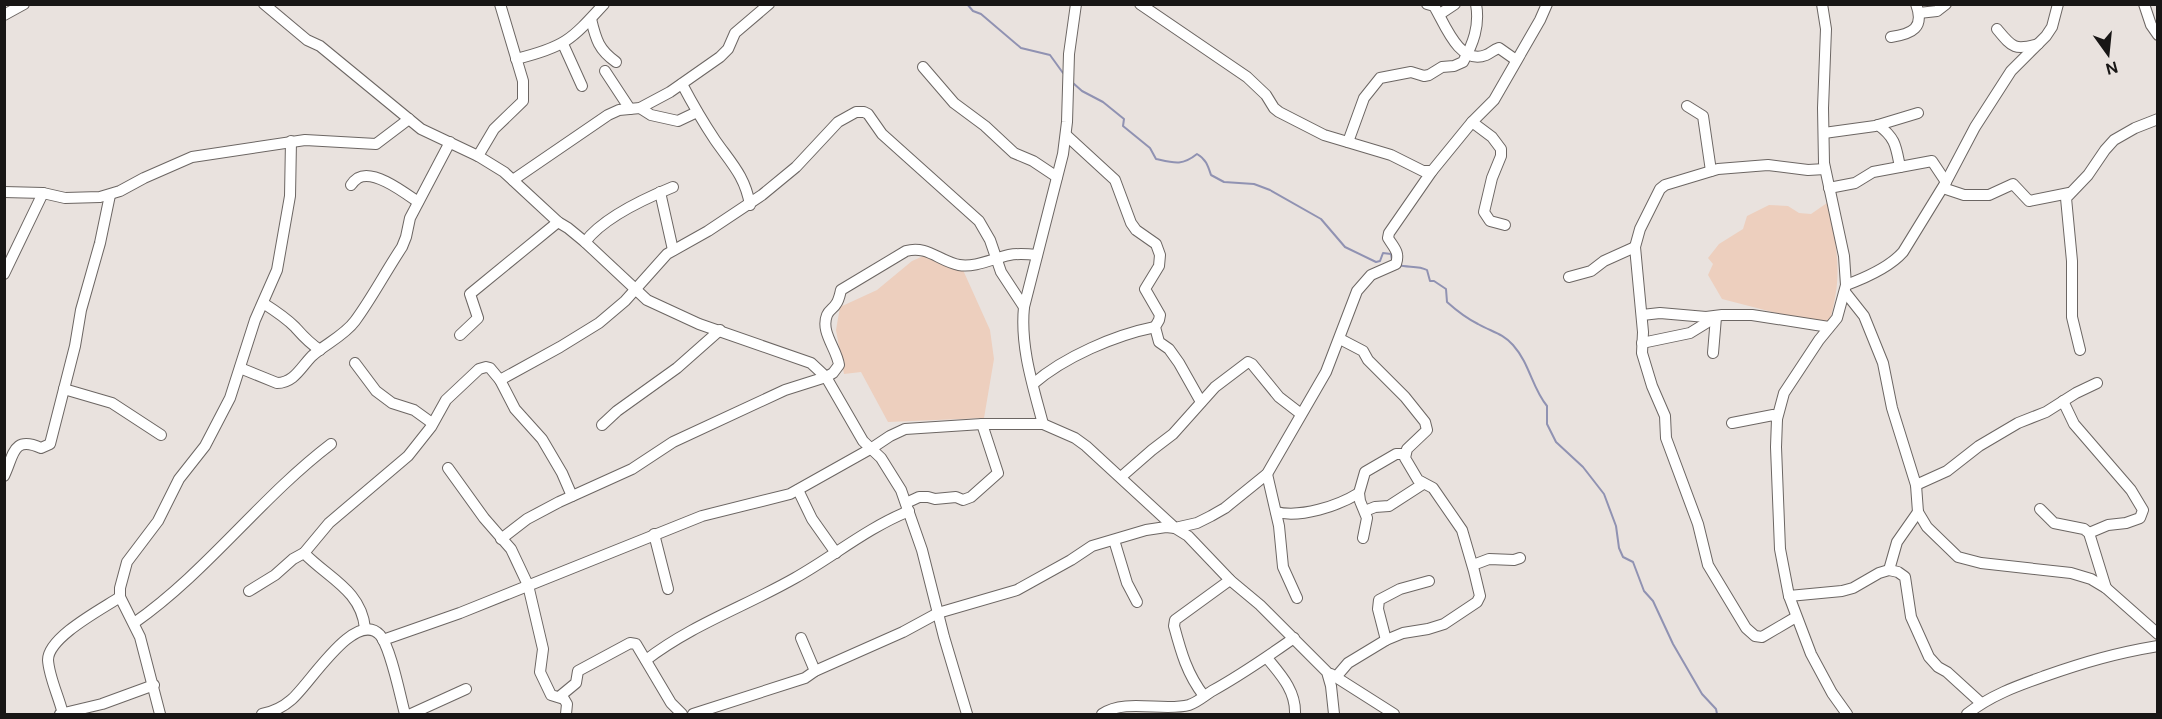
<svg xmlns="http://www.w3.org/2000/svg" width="2162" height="719" font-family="'DM Sans',sans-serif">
<rect width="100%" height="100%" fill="#e9e2de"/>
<!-- green -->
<g fill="#edcfbe">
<path d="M 1827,203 C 1838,249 1843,277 1829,323 L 1796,318 L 1722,299 L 1708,275 L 1713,264 L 1708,258 L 1719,244 L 1743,229 L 1747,216 L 1769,205 L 1788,206 L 1799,213 L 1811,214 Z"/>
<path d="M 928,254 L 963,270 L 990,330 L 994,359 L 984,418 L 888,422 L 861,372 L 844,374 L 836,330 L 840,307 L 877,290 L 912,261 Z"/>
</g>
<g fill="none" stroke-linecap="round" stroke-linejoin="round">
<!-- stream -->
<g stroke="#9092b2" stroke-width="2">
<path d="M 967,4 L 973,11 L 981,14 L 1021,48 L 1050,55 L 1063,73"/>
<path d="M 1073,83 L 1082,91 L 1103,102 L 1124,119 L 1123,126 L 1150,148 L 1156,159 C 1174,163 1182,166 1197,154 C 1206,159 1208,166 1211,175 L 1224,182 L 1254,184 L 1270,190 L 1321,219 L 1345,247 L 1376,262 L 1380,261 L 1383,253 L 1391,254 L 1392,260"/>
<path d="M 1398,265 C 1408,268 1418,265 1427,270 L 1430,281 L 1434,281 L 1446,289 L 1447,302 C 1457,311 1466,318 1478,324 C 1492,332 1502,333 1513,345 C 1530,364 1532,388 1547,406 L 1547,424 L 1556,442 L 1583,467 L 1604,494 L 1616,526 L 1619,548 L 1623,557 L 1633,562 L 1644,591 L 1653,601 L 1673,644 L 1702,694 L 1716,709 L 1717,714"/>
</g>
<defs>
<g id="minor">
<path d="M 264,4 L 307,40 L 320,46 L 421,129 L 478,156 L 504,172 L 558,222 L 568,228 L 585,242 L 647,300 L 699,324 L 811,363 L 826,377 L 863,441 L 881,458 L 901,490 L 922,550 L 944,637 L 967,714"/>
<path d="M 1140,4 L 1247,77 L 1266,95 L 1274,108 L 1279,112 L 1324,135 L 1391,155 L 1423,171 L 1432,171 L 1472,122 L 1494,100 L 1540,20 L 1547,4"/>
<path d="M 1427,4 L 1434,6 C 1444,22 1459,66 1486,55 C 1491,53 1493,50 1499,48 L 1516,60"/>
<path d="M 1822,4 L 1826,29 L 1823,108 L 1824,163 L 1844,256 L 1846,285 L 1837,318 L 1819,340 L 1784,393 L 1777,419 L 1776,447 L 1780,549 L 1789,596 L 1811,654 L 1832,693 L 1847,714"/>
<path d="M 2144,4 L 2151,25 L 2158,35"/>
<path d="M 1919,13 L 1937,11 L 1946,4"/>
<path d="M 1440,14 L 1455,4"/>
<path d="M 4,15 L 24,4"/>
<path d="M 591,19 C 596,40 599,50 616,62"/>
<path d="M 1997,29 C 2012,47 2014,51 2038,44"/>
<path d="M 1891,37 C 1912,34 1925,28 1916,4"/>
<path d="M 563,44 L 582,86"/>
<path d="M 516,59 C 565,47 571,40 604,4"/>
<path d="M 923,67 L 954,103 L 985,126 L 1014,153 L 1033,161 L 1057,177"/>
<path d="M 605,71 L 630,109"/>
<path d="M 682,84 C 692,103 703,122 715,140 C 731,163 745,176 750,205"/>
<path d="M 1687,106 L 1703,116 L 1711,171"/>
<path d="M 640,108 L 651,115 L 678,121 L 697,112"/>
<path d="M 1472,122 L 1492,137 L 1501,149 L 1501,156 L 1492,178 L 1484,212 L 1490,221 L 1505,225"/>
<path d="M 1878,125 C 1896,138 1896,147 1900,167"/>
<path d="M 1824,133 L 1875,126 L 1918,113"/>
<path d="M 1066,135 L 1115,180 L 1131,223 L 1136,230 L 1156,244 L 1160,255 L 1159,266 L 1145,289 L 1160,315 L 1159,320 L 1155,327 L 1159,342 L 1169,349 L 1179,363 L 1201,402"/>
<path d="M 1348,142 L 1364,98 L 1380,78 L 1411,72 L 1424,76 L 1429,75 L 1442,67 L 1454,66 L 1463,62 C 1473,44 1480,26 1476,4"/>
<path d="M 478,156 L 494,129 L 523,101 L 523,81 L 500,4"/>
<path d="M 513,180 L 608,115 L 619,110 L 640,108 L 670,92 L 720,57 L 728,49 L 735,33 L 769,4"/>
<path d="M 351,185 C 353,182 355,180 358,178 C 374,169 405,193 418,202"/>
<path d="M 1829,188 L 1855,183 L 1873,172 L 1932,161 L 1946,182"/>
<path d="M 1943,188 L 1964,195 L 1989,195 L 2013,184 L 2029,201 L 2069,193"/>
<path d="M 4,192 L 43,193 L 65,198 L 100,197 L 120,191 L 144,178 L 192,157 L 305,140 L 376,144 L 409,119"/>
<path d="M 660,192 L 673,250"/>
<path d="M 585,242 C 603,218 646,198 673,187"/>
<path d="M 4,274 L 43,193"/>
<path d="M 1569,277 L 1591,271 L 1604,261 L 1635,247"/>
<path d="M 1846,285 C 1865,278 1889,268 1903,252 L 1946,182 L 1975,127 L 2011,71 L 2046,36 L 2052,27 L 2058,4"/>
<path d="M 1845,292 L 1864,316 L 1883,363 L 1892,408 L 1916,485 L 1918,512 L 1927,527 L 1958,557 L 1981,563 L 2071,573 L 2091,579 L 2106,588 L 2158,634"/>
<path d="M 263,303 C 274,310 285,317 295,327 C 303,336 309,343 320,350"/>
<path d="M 1642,315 L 1660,313 L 1706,317 L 1722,315 L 1752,315 L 1829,327"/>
<path d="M 460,335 L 478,318 L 470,294 L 558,222"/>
<path d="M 1642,343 L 1690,333 L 1716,317"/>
<path d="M 2080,350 L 2072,317 L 2072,261 L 2066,198 L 2088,175 L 2105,150 L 2114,140 L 2135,128 L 2158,119"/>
<path d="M 1713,353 L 1716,317"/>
<path d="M 355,363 L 376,391 L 392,403 L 414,410 L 432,423"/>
<path d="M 240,368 L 277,383 C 294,383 301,367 312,356 C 325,344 344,336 355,321 C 372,298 386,271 402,247 L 406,237 L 410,218 L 450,142"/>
<path d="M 500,380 L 560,347 L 599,323 L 625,301 L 667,254 L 708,231 L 762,195 L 796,167 L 838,122 L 856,112 L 864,112 L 868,114 L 882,134 L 979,221 L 990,240 L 1001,272 L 1024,307"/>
<path d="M 1033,384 C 1064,357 1115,335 1155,327"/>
<path d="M 64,389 L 112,403 L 161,435"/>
<path d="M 2063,401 L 2074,424 L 2131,490 L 2143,510 L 2140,518 L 2126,523 L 2108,525 L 2089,533"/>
<path d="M 1732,423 L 1773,415 L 1777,419"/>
<path d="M 1043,424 C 1033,386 1020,347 1024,307 L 1063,154 L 1067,122 L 1069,54 L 1076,4"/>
<path d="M 602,425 L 617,411 L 677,368 L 720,330"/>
<path d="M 448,468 L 484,518 L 511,549 L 528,585 L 543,649 L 540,672 L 551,695 L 564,699 L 567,704 L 566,714"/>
<path d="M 1267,474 L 1279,526 L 1283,567 L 1297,598"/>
<path d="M 4,476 C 14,456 12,435 41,448 L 50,444 L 75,346 L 81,310 L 100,243 L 110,195"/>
<path d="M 1121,477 L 1152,450 L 1173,434 L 1215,387 L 1248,362 L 1252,364 L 1279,397 L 1301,414"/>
<path d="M 1916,485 L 1947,471 L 1979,446 L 2018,423 L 2046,412 L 2076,393 L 2097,383"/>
<path d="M 798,490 L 812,519 L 836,553"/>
<path d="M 906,503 L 919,497 L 928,497 L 935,499 L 956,497 L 963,500 L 971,497 L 998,473 L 982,424"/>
<path d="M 2040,509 L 2054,523 L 2084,529 L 2089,533 L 2106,588"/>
<path d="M 1365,511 L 1375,507 L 1389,506 L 1423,484"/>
<path d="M 1276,512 C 1301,518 1338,506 1359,493"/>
<path d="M 654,534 L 668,589"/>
<path d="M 1363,538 L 1367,518 L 1360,501 L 1359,493 L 1365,472 L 1396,454 L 1404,454"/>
<path d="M 501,539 L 527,519 L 559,502 L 632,469 L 673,442 L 785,390 L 826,377 L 833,373 L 839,365 C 837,349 820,332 827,315 C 829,310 834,308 836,304 C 839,300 840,294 841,290 L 906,251 C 927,245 939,261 959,265 C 975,268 994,258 1009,255 C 1019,253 1028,254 1037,255"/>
<path d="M 1114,540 L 1127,583 L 1137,602"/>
<path d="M 304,553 C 328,578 361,590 365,628"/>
<path d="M 1473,565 L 1489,559 L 1514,560 L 1520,558"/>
<path d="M 1889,570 L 1897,542 L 1918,512"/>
<path d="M 249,591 L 275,575 L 293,559 L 304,553 L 329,523 L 408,456 L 431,427 L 446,400 L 479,369 L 486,367 L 490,368 L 500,380 L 515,409 L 542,439 L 562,473 L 572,496"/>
<path d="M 1789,596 L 1842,591 L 1853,588 L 1879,573 L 1889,570 L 1898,572 L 1905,577 L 1911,617 L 1929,657 L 1938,667 L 1947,672 L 1981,703"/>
<path d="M 1796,617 L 1762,637 L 1755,636 L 1746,628 L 1708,565 L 1698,524 L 1666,438 L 1665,416 L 1652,386 L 1642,353 L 1643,332 L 1635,247 L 1640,229 L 1660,189 L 1665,185 L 1718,169 L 1768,165 L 1808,170 L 1825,169"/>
<path d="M 134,623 C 207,572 260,498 331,444"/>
<path d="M 801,638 L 815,671"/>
<path d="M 383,640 L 460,613 L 702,516 L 790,494 L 872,448 L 890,436 L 905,429 L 982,424 L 1043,424 L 1075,438 L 1086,446 L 1175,528 L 1197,523 L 1211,516 L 1225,508 L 1267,474 L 1326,372 L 1357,291 L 1371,275 L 1396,264 C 1400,252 1394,248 1388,238 L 1389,233 L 1432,171"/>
<path d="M 1386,640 L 1378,609 L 1379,600 L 1400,589 L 1429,581"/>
<path d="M 1267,658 C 1281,675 1296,691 1295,714"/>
<path d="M 646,660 C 691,625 746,606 795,578 C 834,556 867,528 909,511"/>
<path d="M 1331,674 L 1394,714"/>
<path d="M 1336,677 L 1348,663 L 1386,640 L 1403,633 L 1428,629 L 1444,624 L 1477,602 L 1480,596 L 1474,571 L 1462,530 L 1433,488 L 1418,480 L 1405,458 L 1407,449 L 1427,430 L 1425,422 L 1405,397 L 1368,360 L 1363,351 L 1340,339"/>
<path d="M 1204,696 C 1187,674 1181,652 1174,626 L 1175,620 L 1230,580"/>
<path d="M 559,697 L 576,683 L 578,671 L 630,643 L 636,644 L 671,703 L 682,714"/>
<path d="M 60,714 L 102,704 L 154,685"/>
<path d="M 63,714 C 59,697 49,677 48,660 C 48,637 102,609 120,597"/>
<path d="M 160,714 L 140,637 L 120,597 L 120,588 L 127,562 L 158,521 L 179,479 L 205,446 L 230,398 L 255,320 L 277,270 L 290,196 L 291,141"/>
<path d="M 262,714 C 272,712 283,707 291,700 C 308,687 355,608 380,635 C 391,648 400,696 405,714"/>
<path d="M 411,714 L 466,689"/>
<path d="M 693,714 L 805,678 L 815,671 L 903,632 L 938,613 L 1017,590 L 1071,560 L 1092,546 L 1146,530 L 1166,527 L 1175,528 L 1188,536 L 1230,580 L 1260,605 L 1327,672 L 1331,686 L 1334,714"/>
<path d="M 1102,714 C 1125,698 1164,712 1189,705 C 1198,702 1204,696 1212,691 C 1241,675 1267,657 1294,638"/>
<path d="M 1967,714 C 1991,695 2017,686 2045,676 C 2085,662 2116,653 2158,646"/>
</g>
</defs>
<!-- minor casing -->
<use href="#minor" stroke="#6c6663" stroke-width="12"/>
<!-- minor -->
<use href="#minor" stroke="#fff" stroke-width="10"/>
</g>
<!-- border -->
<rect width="2162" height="719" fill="none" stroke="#181615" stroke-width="12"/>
<!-- north arrow -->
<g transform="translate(2108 54) rotate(165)" stroke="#e9e2de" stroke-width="4.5" paint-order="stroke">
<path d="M0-4.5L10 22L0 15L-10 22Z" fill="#181615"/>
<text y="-9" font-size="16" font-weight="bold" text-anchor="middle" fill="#181615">N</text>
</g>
</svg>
